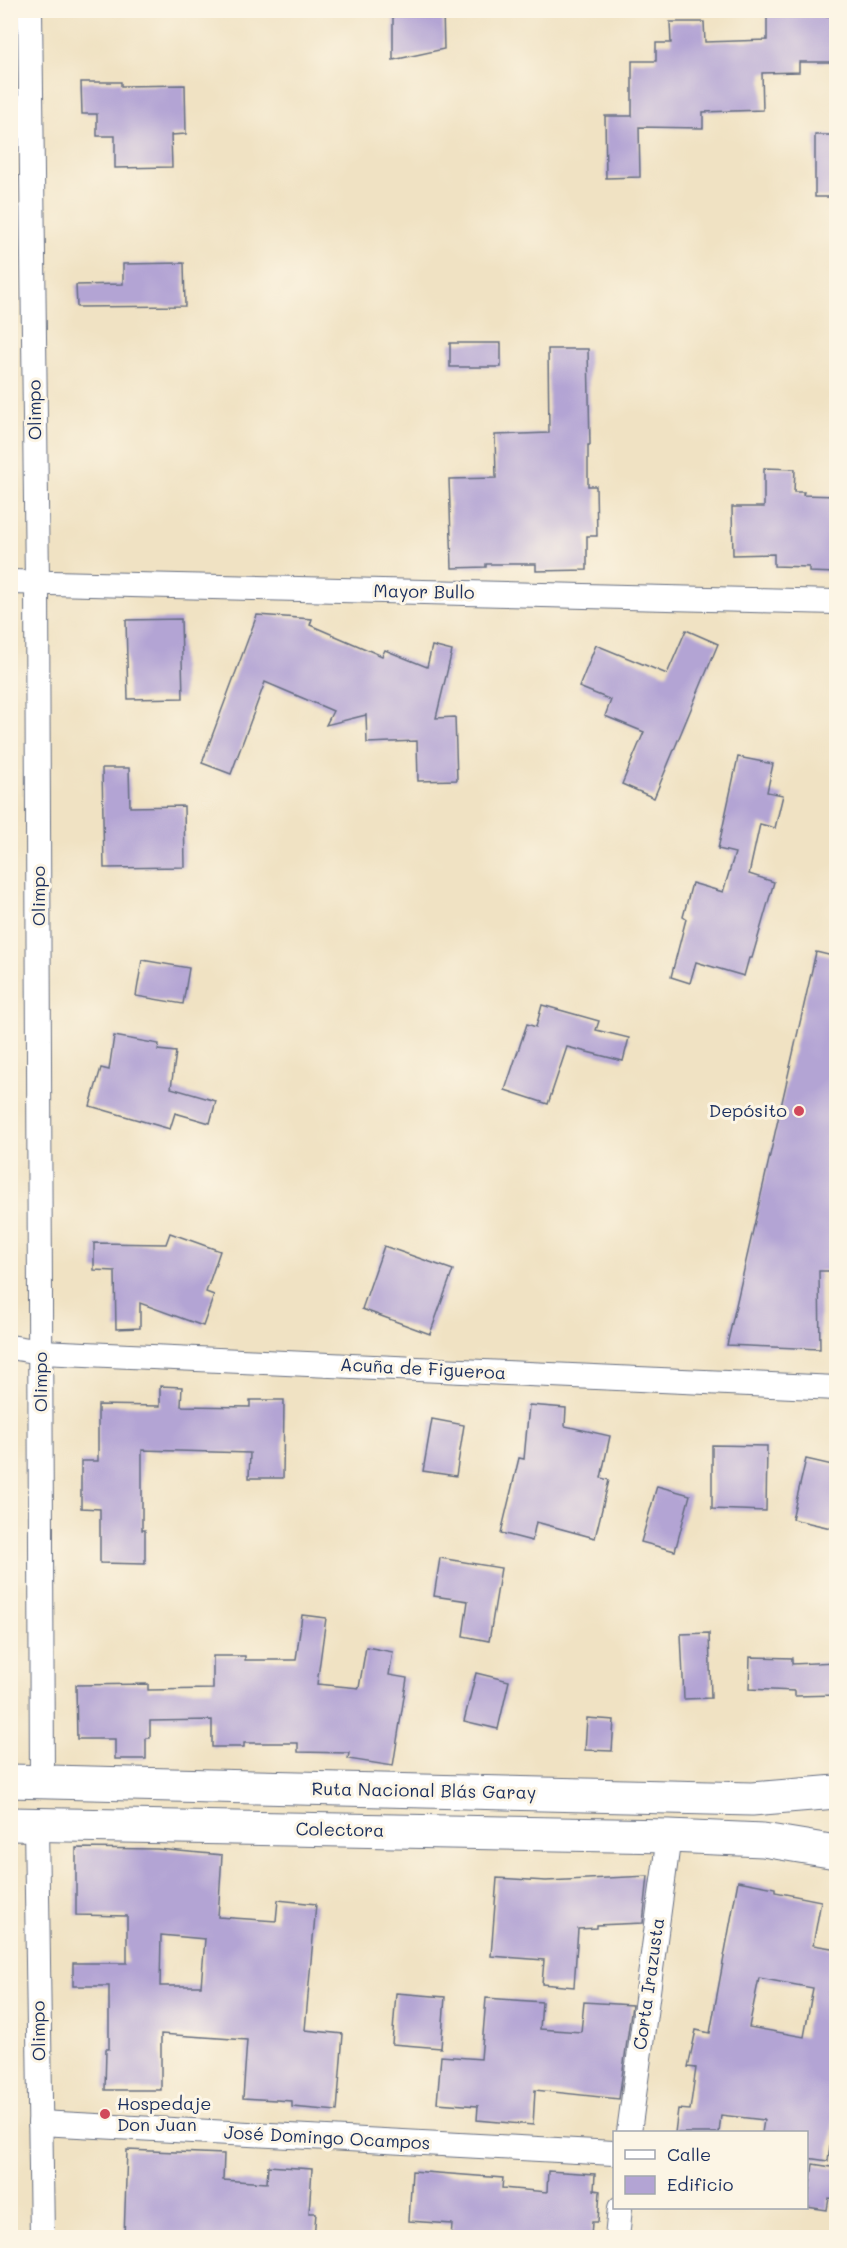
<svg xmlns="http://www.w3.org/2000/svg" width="847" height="2248" font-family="Mali,sans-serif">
<rect width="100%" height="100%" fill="#fcf5e5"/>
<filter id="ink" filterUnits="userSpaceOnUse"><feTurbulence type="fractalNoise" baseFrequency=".0167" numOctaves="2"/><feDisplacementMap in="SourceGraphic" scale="12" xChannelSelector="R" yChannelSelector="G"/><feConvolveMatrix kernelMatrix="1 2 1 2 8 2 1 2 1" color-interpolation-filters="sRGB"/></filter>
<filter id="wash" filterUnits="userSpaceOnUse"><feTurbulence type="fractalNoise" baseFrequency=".008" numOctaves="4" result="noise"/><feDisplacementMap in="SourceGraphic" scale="24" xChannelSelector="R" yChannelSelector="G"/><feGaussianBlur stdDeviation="1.35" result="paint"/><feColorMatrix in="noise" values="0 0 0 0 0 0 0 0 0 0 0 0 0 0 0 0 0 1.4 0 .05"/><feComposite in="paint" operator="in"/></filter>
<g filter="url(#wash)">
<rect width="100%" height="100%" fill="#f0e2c3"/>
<g id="blocks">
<!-- building -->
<g fill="#b3a4d4" fill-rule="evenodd">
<path d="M 393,10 L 443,10 L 444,49 L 393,60 Z"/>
<path d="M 767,10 L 798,10 L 799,16 L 837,16 L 837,62 L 799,62 L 799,72 L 762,73 L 763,110 L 703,112 L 703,128 L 639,127 L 640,177 L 606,178 L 605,116 L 632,116 L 632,61 L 656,61 L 656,43 L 671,43 L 670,22 L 704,22 L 705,42 L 767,40 Z"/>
<path d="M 81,82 L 121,82 L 121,86 L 185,85 L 186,134 L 171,135 L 172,167 L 115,168 L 115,136 L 97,136 L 97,114 L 82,114 Z"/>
<rect x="815" y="135" width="22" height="62"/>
<path d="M 184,263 L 185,306 L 77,307 L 76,285 L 123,284 L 123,264 Z"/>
<rect x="450" y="343" width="51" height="24"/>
<path d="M 548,349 L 588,349 L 590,445 L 588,445 L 588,486 L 596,486 L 597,536 L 587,536 L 587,570 L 536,571 L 536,564 L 486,564 L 486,567 L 452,568 L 449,479 L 496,478 L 495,435 L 549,433 Z"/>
<path d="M 764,468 L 795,469 L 794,492 L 804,492 L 803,495 L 837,496 L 837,573 L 809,572 L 809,567 L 774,566 L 774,554 L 733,555 L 732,507 L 764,507 Z"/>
<path d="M 257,615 L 312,619 L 310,625 L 382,656 L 385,650 L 427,667 L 432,646 L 452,651 L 436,718 L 455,717 L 457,780 L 418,781 L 417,741 L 367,743 L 366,715 L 326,725 L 333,711 L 265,682 L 231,774 L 202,763 Z"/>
<path d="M 181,619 L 183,698 L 128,699 L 126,620 Z"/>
<path d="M 686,630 L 718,644 L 654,798 L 622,784 L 644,732 L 605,716 L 611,700 L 579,687 L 596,645 L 667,674 Z"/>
<path d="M 738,757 L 773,764 L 767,792 L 783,795 L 775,828 L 760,824 L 749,874 L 774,882 L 752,958 L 749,958 L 744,976 L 696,962 L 690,983 L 671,977 L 686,919 L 683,917 L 692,883 L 723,892 L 735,853 L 718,849 Z"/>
<path d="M 102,768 L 129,768 L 130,807 L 184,806 L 185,867 L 104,868 Z"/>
<path d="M 816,952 L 837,957 L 837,1271 L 819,1271 L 820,1349 L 727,1345 Z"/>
<path d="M 142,960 L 189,968 L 183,1004 L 136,996 Z"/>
<path d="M 542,1005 L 599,1021 L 596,1030 L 629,1038 L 623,1061 L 567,1047 L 548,1104 L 505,1090 L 527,1024 L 536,1027 Z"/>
<path d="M 114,1036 L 159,1044 L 158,1050 L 176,1052 L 171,1088 L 216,1101 L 210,1123 L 175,1113 L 170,1129 L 90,1106 L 101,1068 L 109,1070 Z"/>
<path d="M 170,1233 L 220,1251 L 206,1292 L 214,1295 L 203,1326 L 140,1303 L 140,1328 L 116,1329 L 115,1271 L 94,1270 L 94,1243 L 166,1244 Z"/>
<path d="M 384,1246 L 453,1270 L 430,1334 L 362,1309 Z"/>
<path d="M 160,1386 L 182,1387 L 181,1406 L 250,1407 L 250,1400 L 284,1400 L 283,1478 L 249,1478 L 250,1453 L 142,1450 L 142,1530 L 145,1530 L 145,1564 L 100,1563 L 100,1509 L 81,1508 L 81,1461 L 98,1461 L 98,1405 L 160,1406 Z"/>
<path d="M 529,1405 L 566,1408 L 565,1426 L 610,1436 L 601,1478 L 609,1480 L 595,1538 L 536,1522 L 532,1541 L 501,1533 L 519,1458 L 524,1459 Z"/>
<path d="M 432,1419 L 464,1425 L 456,1476 L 423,1471 Z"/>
<path d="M 712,1445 L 767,1446 L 766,1511 L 712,1509 Z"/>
<path d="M 806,1459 L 837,1466 L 837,1504 L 831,1528 L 792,1519 Z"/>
<path d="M 657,1486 L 690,1495 L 675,1551 L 641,1542 Z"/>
<path d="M 440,1558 L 501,1568 L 489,1641 L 463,1636 L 468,1601 L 434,1596 Z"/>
<path d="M 302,1615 L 326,1618 L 317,1684 L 359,1688 L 366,1647 L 393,1652 L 389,1675 L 407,1678 L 393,1766 L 348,1759 L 349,1753 L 298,1752 L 298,1743 L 244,1743 L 244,1747 L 212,1747 L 212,1720 L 150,1721 L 150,1738 L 146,1738 L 146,1759 L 115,1759 L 115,1739 L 77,1739 L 76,1685 L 148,1684 L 148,1690 L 213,1689 L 213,1656 L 245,1656 L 245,1660 L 296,1660 Z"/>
<path d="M 709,1633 L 711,1698 L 684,1699 L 681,1634 Z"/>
<path d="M 750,1657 L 792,1658 L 792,1664 L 837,1662 L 837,1695 L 795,1696 L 795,1691 L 749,1689 Z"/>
<path d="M 476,1673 L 509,1681 L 498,1729 L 464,1721 Z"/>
<path d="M 587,1718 L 614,1720 L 612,1751 L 585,1750 Z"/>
<path d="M 76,1848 L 157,1849 L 222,1855 L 218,1917 L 276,1921 L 278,1900 L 316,1904 L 305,2030 L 343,2034 L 337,2111 L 292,2107 L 292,2101 L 243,2098 L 247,2040 L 161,2034 L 161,2090 L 105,2090 L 106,2049 L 109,2049 L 109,1986 L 73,1986 L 73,1963 L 127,1963 L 127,1916 L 76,1915 ZM 161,1935 L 205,1939 L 201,1986 L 160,1986 Z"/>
<path d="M 648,1876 L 643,1923 L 597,1925 L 597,1928 L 578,1929 L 574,1987 L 542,1984 L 544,1960 L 491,1956 L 497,1878 L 546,1881 Z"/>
<path d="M 738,1881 L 775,1888 L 775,1892 L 821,1901 L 813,1945 L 837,1949 L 837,2096 L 828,2161 L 807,2158 L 807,2133 L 762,2133 L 764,2120 L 721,2115 L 719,2133 L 675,2133 L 678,2109 L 690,2110 L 696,2068 L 688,2067 L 696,2030 L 710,2033 ZM 759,1978 L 813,1988 L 804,2037 L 749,2027 Z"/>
<path d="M 396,1993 L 445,1997 L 441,2048 L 392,2044 Z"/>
<path d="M 486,1998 L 542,2002 L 540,2029 L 581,2032 L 584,2002 L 632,2005 L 619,2099 L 535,2090 L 533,2125 L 477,2120 L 478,2106 L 437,2103 L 441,2056 L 481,2059 Z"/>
<path d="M 127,2150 L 224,2154 L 223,2180 L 267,2183 L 268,2166 L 312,2169 L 309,2213 L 316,2213 L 314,2238 L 124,2238 Z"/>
<path d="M 813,2164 L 837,2168 L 837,2199 L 829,2198 L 827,2210 L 807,2207 Z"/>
<path d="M 412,2171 L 503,2178 L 502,2188 L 547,2192 L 548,2171 L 595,2174 L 594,2190 L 600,2191 L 598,2222 L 592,2222 L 591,2238 L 540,2235 L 540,2238 L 451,2238 L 452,2224 L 409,2221 Z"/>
</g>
</g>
</g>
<g filter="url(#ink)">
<use href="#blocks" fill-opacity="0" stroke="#666e81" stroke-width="1.5"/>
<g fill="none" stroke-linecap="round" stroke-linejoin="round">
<defs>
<g id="street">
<path d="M 30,10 L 37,582 L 42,1782"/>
<path d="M 10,582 L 836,602"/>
<path d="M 10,1347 L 41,1352 L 836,1388"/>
<path d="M 36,1824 L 42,2238"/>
<path d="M 40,2123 L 614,2153"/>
<path d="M 629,2132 L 669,1836"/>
<path d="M 617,2238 L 620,2208"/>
</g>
<path id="secondary" d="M 10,1824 L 669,1836 L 763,1840 L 836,1852"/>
<path id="highway" d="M 10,1781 L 752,1799 L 836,1792"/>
</defs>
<!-- street casing -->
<use href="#street" stroke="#666e81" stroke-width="26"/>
<!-- secondary casing -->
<use href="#secondary" stroke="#666e81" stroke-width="35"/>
<!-- highway casing -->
<use href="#highway" stroke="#666e81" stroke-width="35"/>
<!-- street -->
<use href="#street" stroke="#fff" stroke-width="24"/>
<!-- secondary -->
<use href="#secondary" stroke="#fff" stroke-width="33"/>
<!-- highway -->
<use href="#highway" stroke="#fff" stroke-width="33"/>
</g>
</g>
<!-- markers -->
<g fill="#d1495b" stroke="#fcf5e5" stroke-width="2">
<circle cx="799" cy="1111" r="6"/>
<circle cx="105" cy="2114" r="6"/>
</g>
<g text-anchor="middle" stroke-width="6" stroke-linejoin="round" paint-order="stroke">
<!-- street labels -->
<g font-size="18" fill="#1b2f5e" stroke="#fcf5e5">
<text transform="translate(35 410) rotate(-91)" y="6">Olimpo</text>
<text transform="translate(424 592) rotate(1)" y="6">Mayor Bullo</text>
<text transform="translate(39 896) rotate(-90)" y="6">Olimpo</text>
<text transform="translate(423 1369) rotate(3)" y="6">Acuña de Figueroa</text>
<text transform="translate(41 1382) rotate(-90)" y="6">Olimpo</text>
<text transform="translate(424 1791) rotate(1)" y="6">Ruta Nacional Blás Garay</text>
<text transform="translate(340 1830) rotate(1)" y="6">Colectora</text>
<text transform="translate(649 1984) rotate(-82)" y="6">Corta Irazusta</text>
<text transform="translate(39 2031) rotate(-91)" y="6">Olimpo</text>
<text transform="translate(327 2138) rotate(3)" y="6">José Domingo Ocampos</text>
</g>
<!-- poi labels -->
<g font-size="18" fill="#1b2f5e" stroke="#fcf5e5" text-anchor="end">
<text x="787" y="1117">Depósito</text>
<text x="117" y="2110" text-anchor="start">Hospedaje<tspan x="117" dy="21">Don Juan</tspan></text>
</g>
</g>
<!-- margin -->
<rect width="847" height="2248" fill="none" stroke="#fcf5e5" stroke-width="36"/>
<!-- legend -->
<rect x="613" y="2131" width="195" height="78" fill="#fcf5e5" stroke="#a2a6af" stroke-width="1.5"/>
<rect x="625" y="2150" width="30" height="9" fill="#ffffff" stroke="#a2a6af" stroke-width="1.5"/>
<text x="667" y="2161" font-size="18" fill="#1b2f5e">Calle</text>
<rect x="625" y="2176" width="30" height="18" fill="#b3a4d4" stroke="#a2a6af" stroke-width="1.5"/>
<text x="667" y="2191" font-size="18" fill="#1b2f5e">Edificio</text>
</svg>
